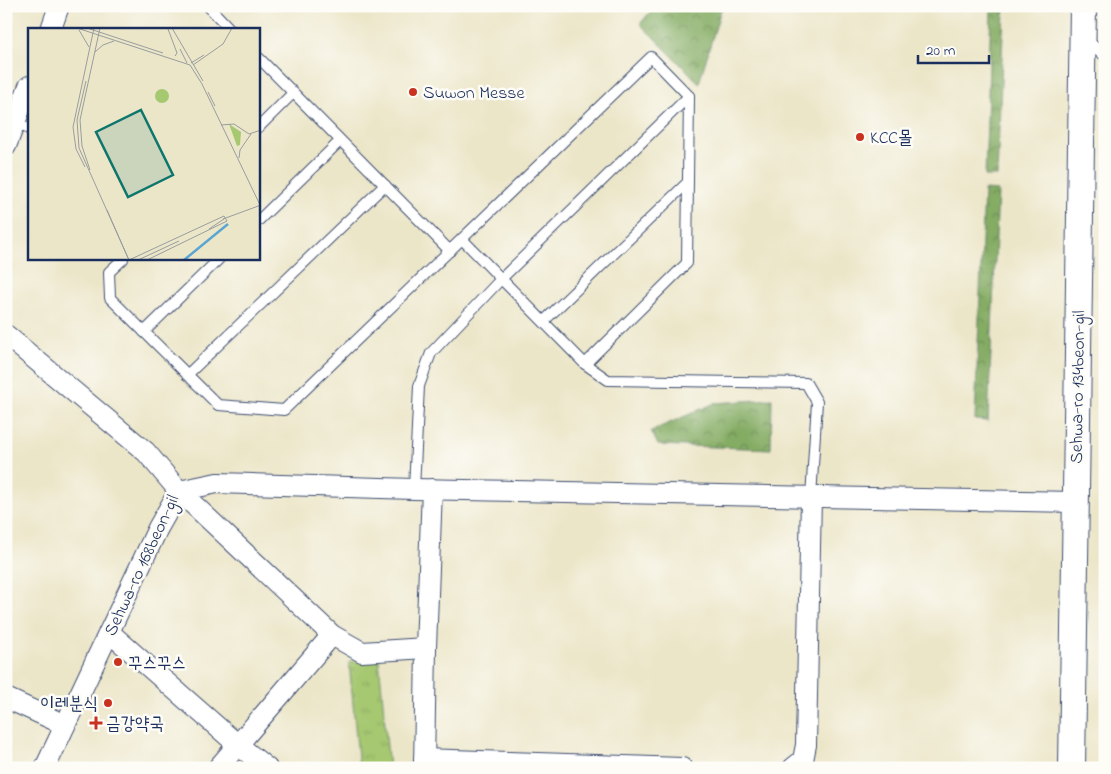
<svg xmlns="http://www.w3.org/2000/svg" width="1111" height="774" font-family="'Indie Flower','Poor Story',sans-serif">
<defs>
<pattern id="forest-crowns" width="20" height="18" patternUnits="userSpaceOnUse" patternTransform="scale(1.25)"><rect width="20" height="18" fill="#84ac63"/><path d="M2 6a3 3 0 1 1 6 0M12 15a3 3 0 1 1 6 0" fill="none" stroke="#6b8c55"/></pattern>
<pattern id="park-tufts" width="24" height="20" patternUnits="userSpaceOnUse" patternTransform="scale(1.25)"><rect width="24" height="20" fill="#a6c871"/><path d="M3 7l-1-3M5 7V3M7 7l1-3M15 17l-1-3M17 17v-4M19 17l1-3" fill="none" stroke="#8eac64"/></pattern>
</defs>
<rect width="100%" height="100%" fill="#fdfcf7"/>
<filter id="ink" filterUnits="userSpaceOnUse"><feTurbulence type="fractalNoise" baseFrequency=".02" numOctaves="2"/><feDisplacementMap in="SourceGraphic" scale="10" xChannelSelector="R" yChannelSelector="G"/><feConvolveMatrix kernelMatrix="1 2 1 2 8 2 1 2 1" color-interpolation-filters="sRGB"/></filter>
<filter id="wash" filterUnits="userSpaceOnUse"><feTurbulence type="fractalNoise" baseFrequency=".0096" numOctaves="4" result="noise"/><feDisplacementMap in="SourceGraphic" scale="20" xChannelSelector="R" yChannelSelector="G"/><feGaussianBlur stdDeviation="1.12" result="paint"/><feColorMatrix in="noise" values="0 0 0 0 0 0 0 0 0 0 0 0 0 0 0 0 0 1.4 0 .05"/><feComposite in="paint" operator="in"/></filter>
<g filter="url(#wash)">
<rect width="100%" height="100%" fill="#ece6c9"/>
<!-- forest -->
<g fill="url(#forest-crowns)" stroke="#506e60">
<path d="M 655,6 L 722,6 L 699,83 L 640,24 Z"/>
<path d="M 991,10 L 1004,10 L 997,176 L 985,176 Z"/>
<path d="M 984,190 L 998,191 L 988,421 L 975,420 Z"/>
<path d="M 772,399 L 771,449 L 658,445 L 651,431 L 715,403 Z"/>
</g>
<!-- park -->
<path fill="url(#park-tufts)" stroke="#607c68" d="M 379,659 L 389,768 L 359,768 L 349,662 Z"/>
</g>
<g filter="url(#ink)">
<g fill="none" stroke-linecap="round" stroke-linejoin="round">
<defs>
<g id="service">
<path d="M 208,6 L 230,29"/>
<path d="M 1087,40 L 1105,56"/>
<path d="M 259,58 L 450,251"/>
<path d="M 15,123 L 29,129"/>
<path d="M 259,127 L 293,93"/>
<path d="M 259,220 L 340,141"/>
<path d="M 462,239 L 585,364 L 608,380 L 806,383 L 817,402 L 811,497"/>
<path d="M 123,259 L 109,272 L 110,298 L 218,405 L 284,410 L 651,57 L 689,96 L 687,263 L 585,364"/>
<path d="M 544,321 L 688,182"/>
<path d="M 144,332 L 219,259"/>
<path d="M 187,375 L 385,185"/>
<path d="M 414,489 L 419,386 L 431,353 L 501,279 L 689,96"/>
</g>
<g id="minor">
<path d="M 51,29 L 59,6"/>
<path d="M 6,146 L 29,86"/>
<path d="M 6,335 L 146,452 L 179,491 L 158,528 L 45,768"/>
<path d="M 179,491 L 217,483 L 414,489 L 1075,502"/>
<path d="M 179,491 L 332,635 L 362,652 L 426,648"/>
<path d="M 109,632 L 238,745 L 267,768"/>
<path d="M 6,698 L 65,725"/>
<path d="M 424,759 L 682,768"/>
<path d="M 218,768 L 332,635"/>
<path d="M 424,768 L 426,648 L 432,489"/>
<path d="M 793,768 L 803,760 L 806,745 L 811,497"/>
</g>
<path id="tertiary" d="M 1072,768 L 1083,6"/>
</defs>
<!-- service casing -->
<use href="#service" stroke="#3a4a6e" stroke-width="12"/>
<!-- minor casing -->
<use href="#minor" stroke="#3a4a6e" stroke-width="22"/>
<!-- tertiary casing -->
<use href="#tertiary" stroke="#3a4a6e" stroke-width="28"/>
<!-- service -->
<use href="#service" stroke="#fff" stroke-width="10"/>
<!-- minor -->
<use href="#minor" stroke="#fff" stroke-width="20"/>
<!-- tertiary -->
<use href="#tertiary" stroke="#fff" stroke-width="26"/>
</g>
</g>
<!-- markers -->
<g fill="#c8321e" stroke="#fdfcf7" stroke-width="2">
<circle cx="413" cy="92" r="5"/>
<circle cx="860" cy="137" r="5"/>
<circle cx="118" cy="662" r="5"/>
<circle cx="108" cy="703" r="5"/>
<path d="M93.5 715.5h5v5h5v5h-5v5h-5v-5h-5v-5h5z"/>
</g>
<g text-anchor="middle" stroke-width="5" stroke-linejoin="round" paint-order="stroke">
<!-- poi labels -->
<g font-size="18" fill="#1b2f5e" stroke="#fdfcf7" text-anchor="start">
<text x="423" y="98">Suwon Messe</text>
<text x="870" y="143">KCC몰</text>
<text x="128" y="668">꾸스꾸스</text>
<text x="98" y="709" text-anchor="end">이레분식</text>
<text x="106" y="729">금강약국</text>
</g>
<!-- street labels -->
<g font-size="18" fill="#1b2f5e" stroke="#fdfcf7">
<text transform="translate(1077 387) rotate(-89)" y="6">Sehwa-ro 134beon-gil</text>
<text transform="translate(141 565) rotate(-65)" y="6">Sehwa-ro 168beon-gil</text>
</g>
</g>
<!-- overview -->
<g transform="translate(28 28)">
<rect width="232" height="232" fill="#ece6c9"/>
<path d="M127 68a7 7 0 1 1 14 0a7 7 0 1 1-14 0ZM 201,96 L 213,104 L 212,117 L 209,118 Z" fill="#a6c871"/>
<path fill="none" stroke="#5ba5d3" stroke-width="2.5" d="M 156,232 L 200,196"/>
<path fill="none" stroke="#989d9e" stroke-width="1" d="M 49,0 L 162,37 L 174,56 L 233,179M 59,0 L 135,25M 144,0 L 175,53M 140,1 L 149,25 L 147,28M 51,2 L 61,19M 152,21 L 159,35M 67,24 L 75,17 L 86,13M 163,35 L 176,27M 165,37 L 195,16 L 204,0M 58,53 L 49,92 L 51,120 L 101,232M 180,64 L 187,78M 193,97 L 206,96 L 221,106 L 233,102M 211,130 L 212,122 L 223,106M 57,139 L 48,121 L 45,99 L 66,0M 62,142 L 54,118 L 52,92 L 72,0M 79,182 L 100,230M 195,191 L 233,177M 181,201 L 196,191M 101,232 L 196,188 L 199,193 L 119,232M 110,232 L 151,213"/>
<path fill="#0f766e" fill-opacity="0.15" stroke="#0f766e" stroke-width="2.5" d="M 113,82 L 145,147 L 100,169 L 68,104 Z"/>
<rect width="232" height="232" fill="none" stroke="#1b2f5e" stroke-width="2.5"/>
</g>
<!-- margin -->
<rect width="1111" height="774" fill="none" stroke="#fdfcf7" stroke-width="25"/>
<!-- scale -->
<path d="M918 55v8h71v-8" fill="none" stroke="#1b2f5e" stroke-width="2.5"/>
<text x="926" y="55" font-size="15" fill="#1b2f5e" stroke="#fdfcf7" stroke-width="4" paint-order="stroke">20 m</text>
</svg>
